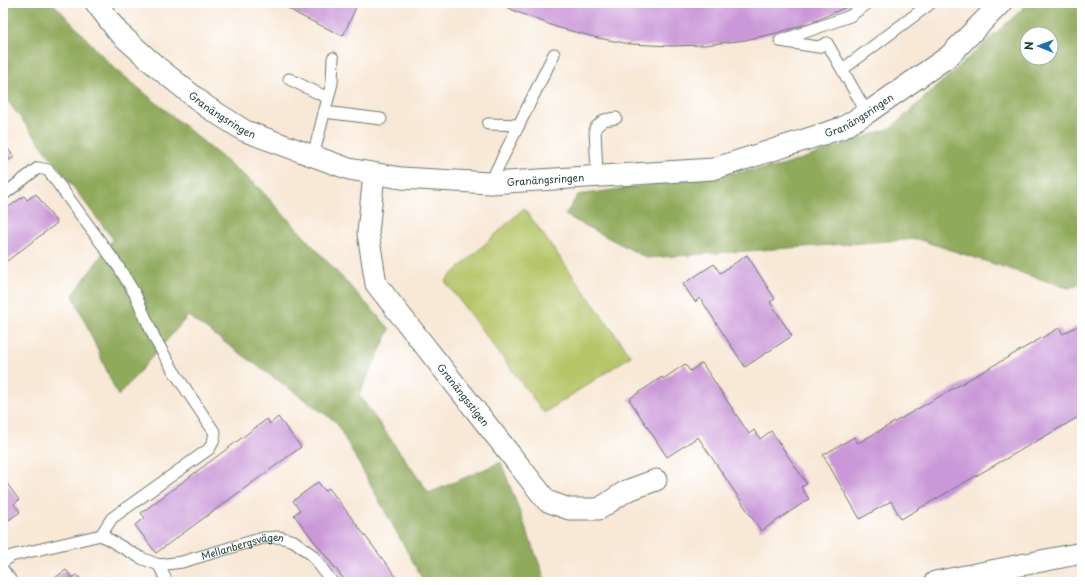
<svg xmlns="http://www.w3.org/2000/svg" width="1085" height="585" font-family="'Playpen Sans',sans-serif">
<rect width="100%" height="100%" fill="#fff"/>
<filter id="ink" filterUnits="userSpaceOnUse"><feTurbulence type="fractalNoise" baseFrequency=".025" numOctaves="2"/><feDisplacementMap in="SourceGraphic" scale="8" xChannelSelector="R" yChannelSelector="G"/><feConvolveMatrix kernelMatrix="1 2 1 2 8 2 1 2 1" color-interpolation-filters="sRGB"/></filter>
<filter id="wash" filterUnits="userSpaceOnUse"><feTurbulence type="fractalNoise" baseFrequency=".012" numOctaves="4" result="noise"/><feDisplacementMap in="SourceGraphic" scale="16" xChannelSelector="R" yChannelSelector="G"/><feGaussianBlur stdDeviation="0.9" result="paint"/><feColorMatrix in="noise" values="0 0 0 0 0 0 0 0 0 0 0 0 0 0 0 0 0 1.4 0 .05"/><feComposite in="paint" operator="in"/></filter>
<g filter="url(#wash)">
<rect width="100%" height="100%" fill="#f8e8d6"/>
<!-- green -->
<path fill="#b6c568" stroke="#6a814e" d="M 524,208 L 631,356 L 544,413 L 445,281 Z"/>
<!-- forest -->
<g fill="#90aa5c" stroke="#587448" fill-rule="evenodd">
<path d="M 3,3 L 53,3 L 111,65 L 259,188 L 390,329 L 359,395 L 429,493 L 501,462 L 546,582 L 424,582 L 336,422 L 188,316 L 118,396 L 73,295 L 113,239 L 3,95 Z"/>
<path d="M 1029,3 L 1082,3 L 1082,284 L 1068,288 L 917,239 L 647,258 L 565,215 L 578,195 L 782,166 L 891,128 ZM 1027,34 L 1051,34 L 1051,58 L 1027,58 Z"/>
</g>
<g id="blocks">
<!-- building -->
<g fill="#ca98d8">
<path d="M 280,3 L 358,3 L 343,36 L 299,15 Z"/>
<path d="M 499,3 L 635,3 L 671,5 L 715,3 L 855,3 L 815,21 L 777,33 L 745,40 L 705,45 L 670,46 L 630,44 L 598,38 L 556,27 L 517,12 Z"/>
<path d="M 3,142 L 14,157 L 3,164 Z"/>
<path d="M 36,194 L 57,223 L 3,264 L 3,211 L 24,196 L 27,200 Z"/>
<path d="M 747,255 L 775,299 L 770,302 L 792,336 L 745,367 L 700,298 L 695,302 L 683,284 L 714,264 L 720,273 Z"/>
<path d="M 1081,324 L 1082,326 L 1082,415 L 901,519 L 891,501 L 860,519 L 823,455 L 854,437 L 858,443 L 1059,328 L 1063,334 Z"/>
<path d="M 702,363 L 749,434 L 754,430 L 760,439 L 771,431 L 807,484 L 801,487 L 809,499 L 761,531 L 698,437 L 667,457 L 629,399 L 662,377 L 663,379 L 685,364 L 690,371 Z"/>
<path d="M 278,417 L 301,447 L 156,553 L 135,525 L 145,518 L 141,513 L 267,419 L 270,424 Z"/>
<path d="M 3,478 L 19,500 L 14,504 L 20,512 L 3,524 Z"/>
<path d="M 318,482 L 325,491 L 329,488 L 400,582 L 346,582 L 294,515 L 300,510 L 293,501 Z"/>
<path d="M 66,570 L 72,578 L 77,575 L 82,582 L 49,582 Z"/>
</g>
</g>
</g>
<g filter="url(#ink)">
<use href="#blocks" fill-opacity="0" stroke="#6b796d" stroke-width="1"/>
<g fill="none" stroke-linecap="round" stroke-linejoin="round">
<defs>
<g id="lane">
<path d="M 783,40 L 850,16 L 868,3"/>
<path d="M 780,41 L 818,47 L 827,43 L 867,113"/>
<path d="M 843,69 L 931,3"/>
<path d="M 289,79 L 328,98"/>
<path d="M 324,112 L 381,119"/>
<path d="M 488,124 L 519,125"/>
<path d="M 313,156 L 332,83 L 333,58"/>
<path d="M 597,176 L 595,128 L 604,120 L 616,118"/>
<path d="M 490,183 L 554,54"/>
<path d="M 3,195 L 38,168 L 48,170 L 118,266 L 135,294 L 155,339 L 173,370 L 215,433 L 213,442 L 209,449 L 112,518 L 101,535"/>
<path id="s1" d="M 3,562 L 11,556 L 101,535 L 141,558 L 159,565 L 182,562 L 263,538 L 279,537 L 294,541 L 312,555 L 332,582"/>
<path d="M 159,565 L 167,582"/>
<path d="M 3,570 L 12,582"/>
</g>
<g id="street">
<path id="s2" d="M 96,3 L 118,32 L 156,66 L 207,107 L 245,131 L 349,169 L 401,178 L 490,183 L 713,169 L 842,128 L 867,113 L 949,56 L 1001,3"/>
<path id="s3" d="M 374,174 L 368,233 L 376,284 L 547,501 L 569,509 L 599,509 L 626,491 L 656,480"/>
<path d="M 935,582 L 1082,553"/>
</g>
</defs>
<!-- lane casing -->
<use href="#lane" stroke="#6b796d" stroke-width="13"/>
<!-- street casing -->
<use href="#street" stroke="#6b796d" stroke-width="23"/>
<!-- lane -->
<use href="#lane" stroke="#fff" stroke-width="11"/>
<!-- street -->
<use href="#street" stroke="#fff" stroke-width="21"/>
</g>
</g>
<g text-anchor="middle" stroke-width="3.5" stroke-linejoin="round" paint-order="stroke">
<!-- street labels -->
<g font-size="10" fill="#1f3d34" stroke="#fff">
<text dy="4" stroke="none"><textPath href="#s2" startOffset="170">Granängsringen</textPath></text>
<text dy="4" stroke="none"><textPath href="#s2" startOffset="830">Granängsringen</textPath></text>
<text dy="4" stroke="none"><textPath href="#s2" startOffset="506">Granängsringen</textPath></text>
<text dy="4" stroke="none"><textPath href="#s3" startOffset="252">Granängsstigen</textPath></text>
<text dy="4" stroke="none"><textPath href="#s1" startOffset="254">Mellanbergsvägen</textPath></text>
</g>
</g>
<!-- margin -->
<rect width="1085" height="585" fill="none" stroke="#fff" stroke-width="16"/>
<!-- north arrow -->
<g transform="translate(1039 46) rotate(271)"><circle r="19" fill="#ffffff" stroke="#a5b1ae"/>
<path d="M0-3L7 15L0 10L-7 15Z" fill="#1f6fb2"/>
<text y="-6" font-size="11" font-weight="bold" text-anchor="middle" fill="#1f3d34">N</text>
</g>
</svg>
